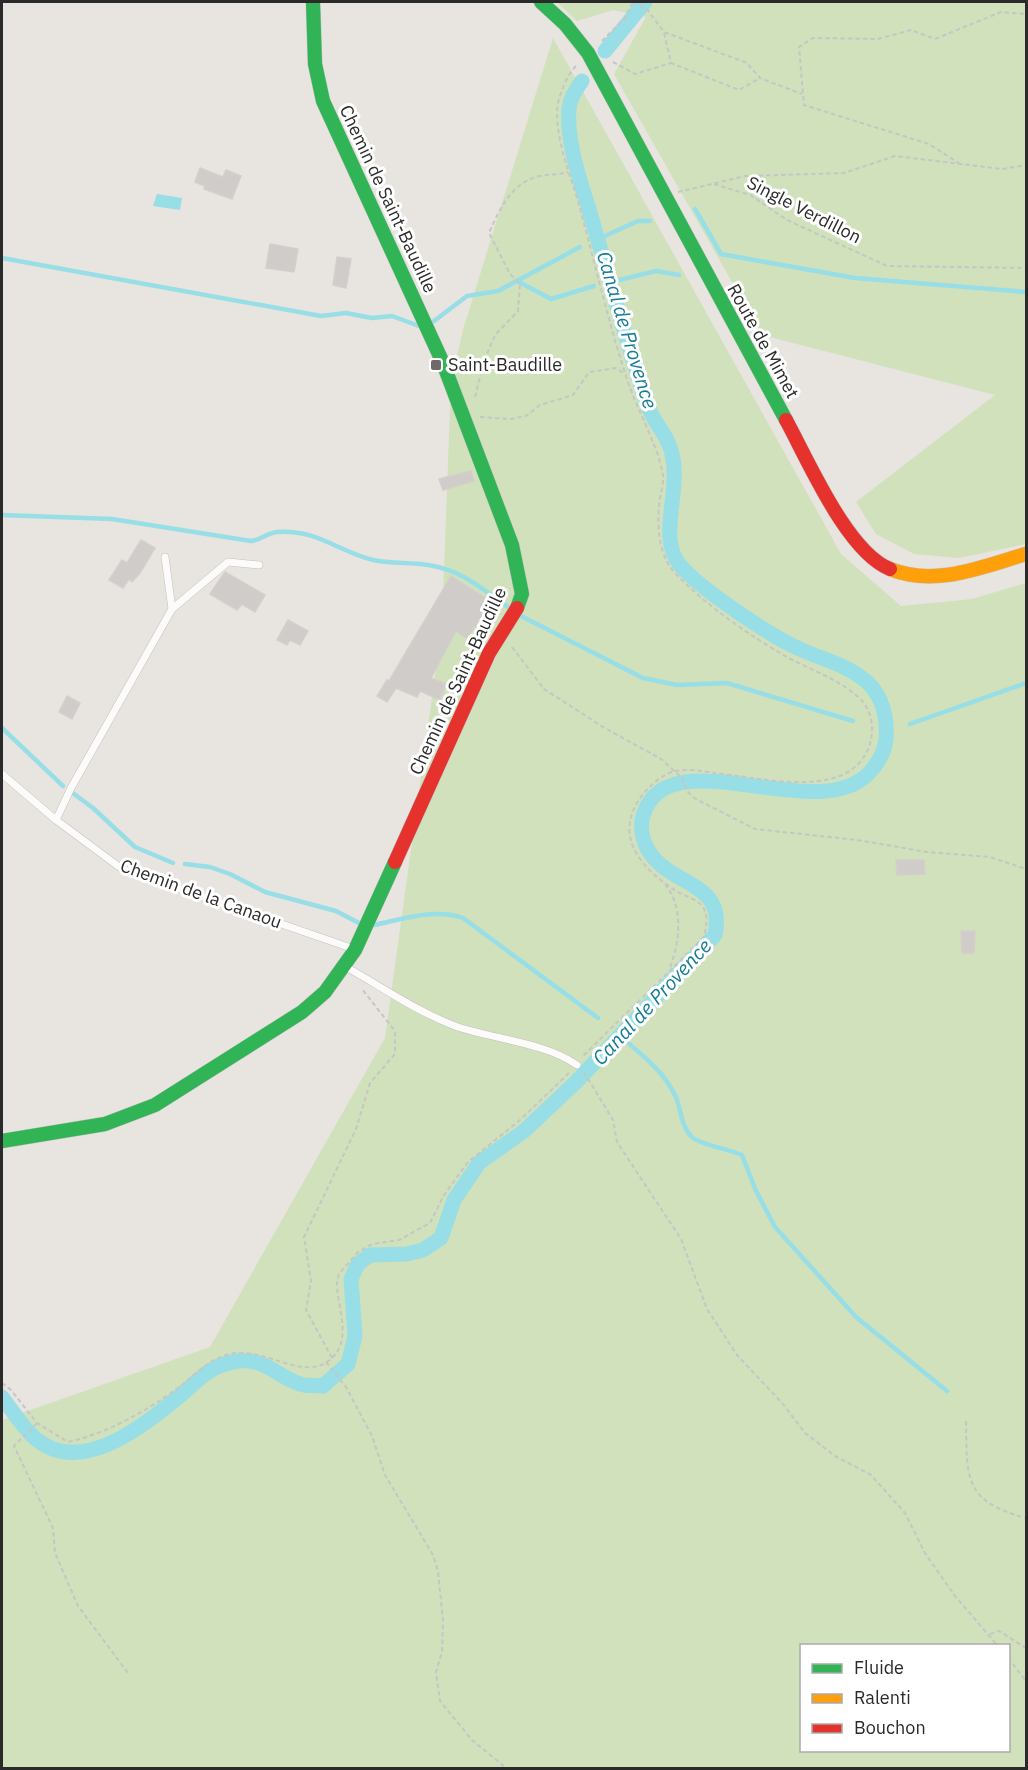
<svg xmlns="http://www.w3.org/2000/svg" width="1028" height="1770" font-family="'IBM Plex Sans',sans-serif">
<rect width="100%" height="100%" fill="#e8e4e0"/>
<!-- green -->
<g fill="#d0e1bb" fill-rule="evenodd">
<path d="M 557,2 L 1026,2 L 1026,544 L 959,558 L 914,554 L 876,534 L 856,502 L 995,395 L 762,335 L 614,74 L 646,17 L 613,10 L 577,21 Z"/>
<path d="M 553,38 L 841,554 L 901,606 L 972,599 L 1026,583 L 1026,1768 L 2,1768 L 2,1420 L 210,1347 L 385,1038 L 442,625 L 451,383 L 463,330 ZM 802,1646 L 1008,1646 L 1008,1750 L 802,1750 Z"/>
</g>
<!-- water -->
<path fill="#98dee6" d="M 157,194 L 182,198 L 180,210 L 153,206 Z"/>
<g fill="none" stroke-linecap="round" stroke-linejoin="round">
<!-- stream -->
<g stroke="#98dee6" stroke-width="4.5">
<path d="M 695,209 L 721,254 L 855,278 L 1026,292"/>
<path d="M 594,241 L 638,221 L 650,221"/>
<path d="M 2,258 L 321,316 L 346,313 L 372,318 L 392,316 L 419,326"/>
<path d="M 517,281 L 551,299 L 594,286"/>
<path d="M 607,283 L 656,271 L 679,275"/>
<path d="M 434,321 L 467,296 L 498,291 L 580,247"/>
<path d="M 2,515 L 112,519 L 251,541 C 261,540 267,533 277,532 C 317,529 337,551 373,560 C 391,564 410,562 428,565 C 460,569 484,590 509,608"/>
<path d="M 521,616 L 643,678 L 677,685 L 727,683 L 853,721"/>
<path d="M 910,724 L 1026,683"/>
<path d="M 2,728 L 63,786"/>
<path d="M 74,794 L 93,808 L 135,847 L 173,863"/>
<path d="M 185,864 L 210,867 L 230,874 L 265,892 L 336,911 L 359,923"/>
<path d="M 374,925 C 403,919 435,908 463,918 L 598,1018"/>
<path d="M 628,1043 C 647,1059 664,1073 675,1095 C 682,1110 680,1127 693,1138 C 702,1145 729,1149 742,1155 L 756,1191 L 775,1227 L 856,1317 L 947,1391"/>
</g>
<!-- canal -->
<g stroke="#98dee6" stroke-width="15">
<path d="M 605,51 L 645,2"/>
<path d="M 2,1397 C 12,1410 23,1428 36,1439 C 81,1476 140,1428 176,1399 C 195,1384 208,1366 233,1362 C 267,1355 278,1380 304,1385 C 310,1386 317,1385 323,1386 L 348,1364 L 355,1336 L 351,1279 L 358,1264 L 370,1255 L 407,1254 L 423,1250 L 441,1238 L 454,1200 L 479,1163 L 524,1131 L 576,1082 L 715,935 C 727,878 666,888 646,846 C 642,837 640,825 643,816 C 666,735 818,828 869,773 C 878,764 884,753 886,740 C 888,720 883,697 868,683 C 850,666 824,660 802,650 C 772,637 701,590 680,565 C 654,534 688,481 667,440 C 662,430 655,422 651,413 C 644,398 640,381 635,366 C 620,319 607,271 593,223 C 583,187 566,147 569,108 C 570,98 576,89 582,81"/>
</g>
</g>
<!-- building -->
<g fill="#cfccc9" stroke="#d3d0cc" stroke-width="1.5">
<path d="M 200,168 L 223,177 L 226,170 L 241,176 L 232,199 L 204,189 L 205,186 L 195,182 Z"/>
<path d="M 270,244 L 298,249 L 294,272 L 266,268 Z"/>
<path d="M 337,257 L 351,259 L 346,288 L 333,285 Z"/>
<path d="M 471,471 L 474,481 L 443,490 L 439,479 Z"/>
<path d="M 141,540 L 155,548 L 140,573 L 132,582 L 129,579 L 123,588 L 109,580 L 122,560 L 127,563 Z"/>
<path d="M 225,572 L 265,595 L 255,612 L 242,604 L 237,610 L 210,594 Z"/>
<path d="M 451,576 L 495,604 L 483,622 L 480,620 L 466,638 L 456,631 L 431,678 L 446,684 L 440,700 L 420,691 L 417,697 L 396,688 L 387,702 L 377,696 L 387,680 L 389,681 Z"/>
<path d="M 288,620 L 308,631 L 300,645 L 290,640 L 287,645 L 277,640 Z"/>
<path d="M 67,696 L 80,703 L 72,719 L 59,712 Z"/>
<path d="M 896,860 L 924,860 L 925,874 L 897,875 Z"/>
<path d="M 961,931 L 975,931 L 974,953 L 962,953 Z"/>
</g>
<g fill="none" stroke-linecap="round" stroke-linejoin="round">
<defs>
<g id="lane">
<path d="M 165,557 L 172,609"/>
<path d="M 2,774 L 56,820 L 122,869 L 354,949"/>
<path d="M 56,820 L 71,788 L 172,609 L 228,562 L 259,565"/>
<path d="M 346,967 C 382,987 416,1011 455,1026 C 492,1039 544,1042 577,1065"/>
</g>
<g id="fast">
<path d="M 313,2 L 315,64 L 323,101 L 443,363 L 512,545 L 522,594 L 517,608"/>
<path d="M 541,2 L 565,24 L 588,53 L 786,420"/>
<path d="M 2,1141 L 105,1124 L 155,1105 L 302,1012 L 325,992 L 355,950 L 395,862"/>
</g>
<path id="slow" d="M 890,569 C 935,587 982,567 1026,554"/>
<g id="jam">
<path d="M 786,420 C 808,460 847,552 890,569"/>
<path d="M 395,862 L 489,653 L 517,608"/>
</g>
</defs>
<!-- lane casing -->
<use href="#lane" stroke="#c2c1c1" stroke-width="8"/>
<!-- fast casing -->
<use href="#fast" stroke="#c2c1c1" stroke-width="15"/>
<!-- slow casing -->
<use href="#slow" stroke="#c2c1c1" stroke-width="15"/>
<!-- jam casing -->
<use href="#jam" stroke="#c2c1c1" stroke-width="15"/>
<!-- path -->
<g stroke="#c6c6c5" stroke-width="2" stroke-dasharray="4.5 3" stroke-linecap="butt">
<path d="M 633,2 L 646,8 L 664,32 L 747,63 L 760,78 L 802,94"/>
<path d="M 664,33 L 671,63 L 739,90 L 760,78"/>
<path d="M 602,41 L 625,18 L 633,2"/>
<path d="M 613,62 L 635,74 L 671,63"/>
<path d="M 576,66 C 566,76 558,97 557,111 C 557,144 569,171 578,201 C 594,259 607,318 626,376 C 633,399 645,421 654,445 C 658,454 661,465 663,475 C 664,484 660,495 659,505 C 657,529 659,558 677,575 C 708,607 749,635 787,657 C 811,670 836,678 857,696 C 867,704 872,716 872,729 C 872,742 868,753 859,763 C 829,796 755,777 715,773 C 702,771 685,768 672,772 C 654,779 636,798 631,817 C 622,850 652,875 676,891 C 684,896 697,899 703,907 C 709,916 706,928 704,937 L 582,1057"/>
<path d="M 960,164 L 929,144 L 804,105 L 799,47 L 813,38 L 878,39 L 911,30 L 935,39 L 1001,12 L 1026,14"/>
<path d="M 714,184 L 750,195 L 787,220 L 887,266 L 1026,268"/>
<path d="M 678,192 L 745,176 L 844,173 L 895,156 L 1002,169 L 1026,165"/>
<path d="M 475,397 L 484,361 L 495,335 L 518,311 L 520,284 L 510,274 L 489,233 C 500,208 512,182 540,176 C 550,174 558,175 568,172"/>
<path d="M 480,417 L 511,419 L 526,416 L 540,405 L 573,395 L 589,372 L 616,368 L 625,374"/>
<path d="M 512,647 L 544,689 L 603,727 L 661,759 L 682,778 L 687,791 L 694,798 L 755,829 L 857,840 L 927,852 L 990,857 L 1026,869"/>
<path d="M 665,884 C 684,907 680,943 669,970"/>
<path d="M 584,1072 L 613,1120 L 617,1142 L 681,1239 L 707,1309 L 737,1355 L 783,1404 L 805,1433 L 835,1456 L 871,1475 L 905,1513 L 925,1553 L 955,1596 L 998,1646"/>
<path d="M 332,1358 L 306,1310 L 311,1281 L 304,1237 L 356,1129 L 370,1083 L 395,1054 L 395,1031 L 362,989"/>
<path d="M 326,1362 L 346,1387 L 372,1436 L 385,1475 L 433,1555 L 438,1571 L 443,1621 L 442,1652 L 436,1672 L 440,1701 L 472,1740 L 506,1768"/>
<path d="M 2,1383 L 11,1390 L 37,1423 L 68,1442 C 107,1433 141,1414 174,1391 C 192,1378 205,1362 226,1355 C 263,1343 305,1386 333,1357 C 352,1337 337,1307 337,1283 L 339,1274 L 358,1252 L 372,1244 L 399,1240 L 430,1223 L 444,1195 L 468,1162 L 520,1120 L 569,1073"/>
<path d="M 966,1421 C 967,1478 963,1501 1026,1518"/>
<path d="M 37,1423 L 14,1446 L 53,1528 L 55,1553 L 78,1606 L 128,1673"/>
<path d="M 990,1634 L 999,1631 L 1026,1648"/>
<path d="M 1008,1658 L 1026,1681"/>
</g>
<!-- lane -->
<use href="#lane" stroke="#fcfbfa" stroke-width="7"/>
<!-- fast -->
<use href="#fast" stroke="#30b455" stroke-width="14"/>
<!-- slow -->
<use href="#slow" stroke="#ff9f0a" stroke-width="14"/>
<!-- jam -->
<use href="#jam" stroke="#e5322d" stroke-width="14"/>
</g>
<!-- markers -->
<rect fill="#6c6b6a" stroke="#fff" stroke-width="2" x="430" y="359" width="12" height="12" rx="3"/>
<g text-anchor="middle" stroke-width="6" stroke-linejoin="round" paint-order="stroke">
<!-- street labels -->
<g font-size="18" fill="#2a2a2a" stroke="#fff">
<text transform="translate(388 199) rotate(65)" y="6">Chemin de Saint-Baudille</text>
<text transform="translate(804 210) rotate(27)" y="6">Single Verdillon</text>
<text transform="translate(763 341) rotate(61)" y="6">Route de Mimet</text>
<text transform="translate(458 681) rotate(-65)" y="6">Chemin de Saint-Baudille</text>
<text transform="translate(201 894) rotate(20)" y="6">Chemin de la Canaou</text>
</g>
<!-- poi labels -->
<g font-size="18" fill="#2a2a2a" stroke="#fff" text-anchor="start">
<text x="448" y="371">Saint-Baudille</text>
</g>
<!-- water labels -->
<g font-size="20" font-style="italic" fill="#147c94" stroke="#fff">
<text transform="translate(627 330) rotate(73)" y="7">Canal de Provence</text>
<text transform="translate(652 1002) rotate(-47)" y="7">Canal de Provence</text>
</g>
</g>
<!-- border -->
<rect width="1028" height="1770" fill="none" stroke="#2a2a2a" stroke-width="6"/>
<!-- legend -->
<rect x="800" y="1644" width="210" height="108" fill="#ffffff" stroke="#aaaaaa" stroke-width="1.5"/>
<rect x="812" y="1664" width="30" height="9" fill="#30b455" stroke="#aaaaaa" stroke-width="1.5"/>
<text x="854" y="1674" font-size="18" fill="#2a2a2a">Fluide</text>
<rect x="812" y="1694" width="30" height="9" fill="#ff9f0a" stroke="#aaaaaa" stroke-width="1.5"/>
<text x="854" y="1704" font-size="18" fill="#2a2a2a">Ralenti</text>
<rect x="812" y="1724" width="30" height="9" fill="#e5322d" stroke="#aaaaaa" stroke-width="1.5"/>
<text x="854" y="1734" font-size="18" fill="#2a2a2a">Bouchon</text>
</svg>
